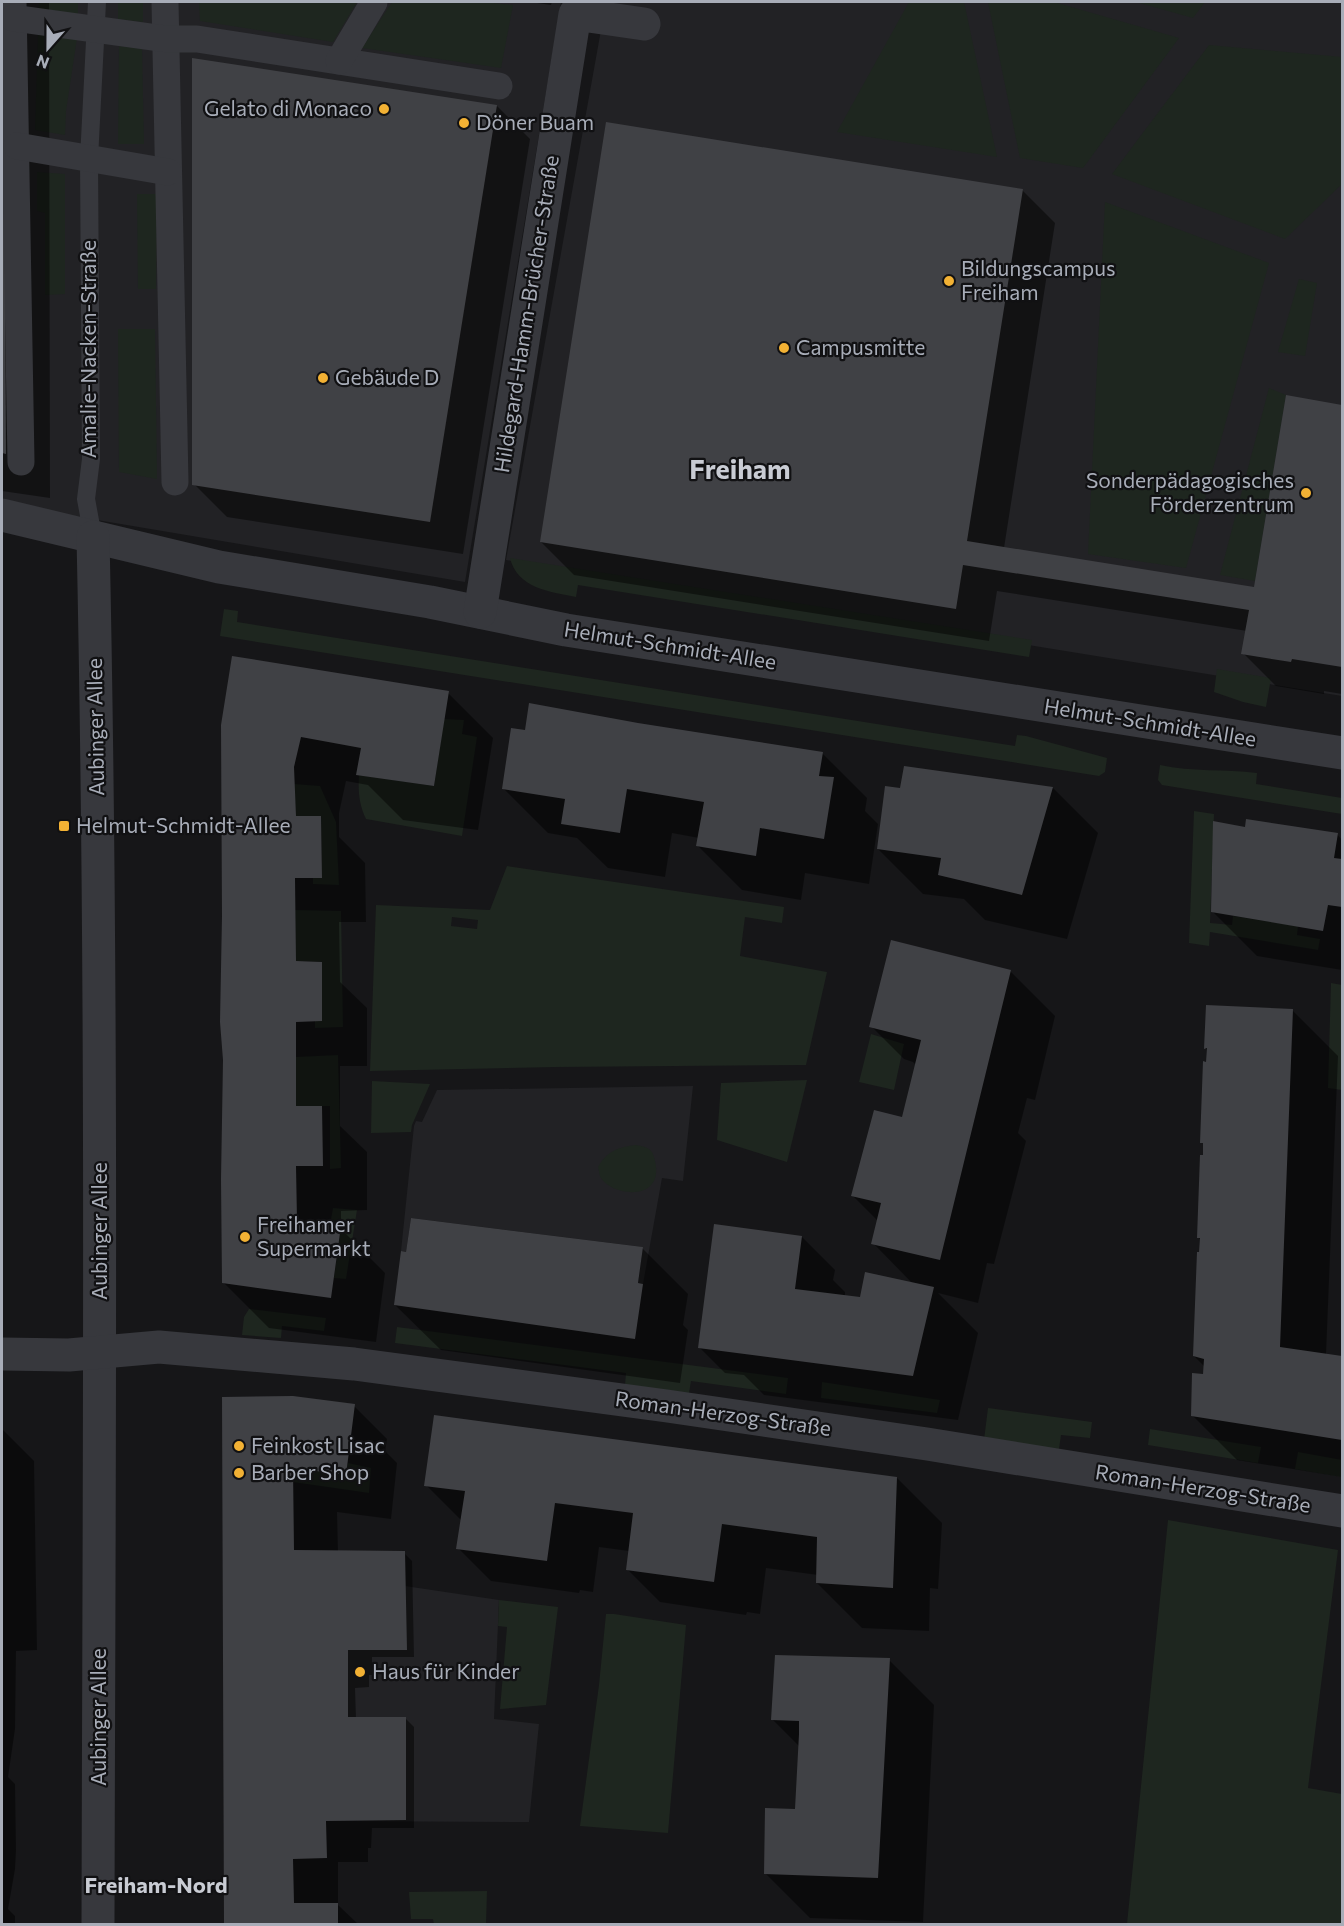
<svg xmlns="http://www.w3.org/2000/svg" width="1344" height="1926" font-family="Commissioner,sans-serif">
<rect width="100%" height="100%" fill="#161618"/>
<!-- built -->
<g fill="#222225">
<path d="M 2,2 L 561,2 L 465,582 L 2,504 Z"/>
<path d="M 606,2 L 1342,2 L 1342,696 L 506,560 Z"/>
<path d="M 693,1086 L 683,1181 L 662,1178 L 643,1284 L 638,1283 L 643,1247 L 411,1218 L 406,1252 L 401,1251 L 414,1126 L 416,1121 L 422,1122 L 437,1090 Z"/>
<path d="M 294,1550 L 405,1551 L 405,1586 L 499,1600 L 494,1719 L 539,1724 L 529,1822 L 337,1821 L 293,1818 L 293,1859 L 224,1858 L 223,1553 Z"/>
</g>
<!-- green -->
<g fill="#1e261f" fill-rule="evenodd">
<path d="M 39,2 L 78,2 L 78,14 L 39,9 Z"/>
<path d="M 118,2 L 143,2 L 143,22 L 118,19 Z"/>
<path d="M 199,2 L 357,2 L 333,42 L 200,21 Z"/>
<path d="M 392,2 L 485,2 L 513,5 L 501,68 L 362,48 Z"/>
<path d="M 909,2 L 964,2 L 997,157 L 837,132 Z"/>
<path d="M 988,2 L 1054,2 L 1179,38 L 1083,168 L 1020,158 Z"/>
<path d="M 1136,2 L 1205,2 L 1193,18 Z"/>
<path d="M 38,33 L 77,38 L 66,111 L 65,135 L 35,130 Z"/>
<path d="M 1209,45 L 1342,57 L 1342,184 L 1285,239 L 1112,174 Z"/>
<path d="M 119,46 L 142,49 L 144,144 L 118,144 Z"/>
<path d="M 37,172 L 65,174 L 65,294 L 45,295 L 45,213 L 37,211 Z"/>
<path d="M 137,194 L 157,194 L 156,289 L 138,289 Z"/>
<path d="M 1105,202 L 1269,263 L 1186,568 L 1088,554 Z"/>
<path d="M 1299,279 L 1317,283 L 1305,356 L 1278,352 Z"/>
<path d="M 118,329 L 155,329 L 157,479 L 119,472 Z"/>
<path d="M 1269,388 L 1286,395 L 1255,581 L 1220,575 Z"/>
<path d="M 510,558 L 1032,640 L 1029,657 L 578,585 L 576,597 C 550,592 517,588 510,558 Z"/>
<path d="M 224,609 L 238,611 L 237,622 L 1015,746 L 1017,735 L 1026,736 L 1107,758 L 1105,772 L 1099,776 L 220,636 Z"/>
<path d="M 1217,669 L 1271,678 L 1266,707 L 1243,702 L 1214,692 Z"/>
<path d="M 444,719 L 464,720 L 462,734 L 477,737 L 462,836 L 366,819 C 359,804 358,792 359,775 L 434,786 Z"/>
<path d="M 1160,765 C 1192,772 1225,769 1257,773 L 1256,784 L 1342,798 L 1342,814 L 1162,785 L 1158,780 Z"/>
<path d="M 294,784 L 320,786 L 336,822 L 339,885 L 313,884 L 313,878 L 322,878 L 321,817 L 296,816 Z"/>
<path d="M 1194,811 L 1214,814 L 1210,923 L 1232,925 L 1233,916 L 1298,926 L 1297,935 L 1320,939 L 1318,950 L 1210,932 L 1209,946 L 1189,943 Z"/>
<path d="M 507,866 L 784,907 L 782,923 L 745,917 L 740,956 L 827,972 L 806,1065 L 556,1067 L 370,1071 L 376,905 L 490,910 ZM 452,917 L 478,920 L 477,929 L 451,926 Z"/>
<path d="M 295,910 L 341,911 L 343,1027 L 315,1028 L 315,1021 L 322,1021 L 322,962 L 296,961 Z"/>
<path d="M 1331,983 L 1342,985 L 1342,1090 L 1328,1088 Z"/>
<path d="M 871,1034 L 904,1044 L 894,1090 L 859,1082 Z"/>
<path d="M 338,1055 L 341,1168 L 330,1169 L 330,1106 L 296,1106 L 296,1057 Z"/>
<path d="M 807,1080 L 787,1162 L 717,1140 L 721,1083 Z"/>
<path d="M 372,1081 L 430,1084 L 412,1125 L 411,1132 L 371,1133 Z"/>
<path d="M 636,1145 C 648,1147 653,1149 655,1161 C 665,1204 609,1196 600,1176 C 599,1173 599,1170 598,1167 C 607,1151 619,1147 636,1145 Z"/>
<path d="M 333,1208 L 357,1210 L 346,1279 L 334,1278 L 341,1227 L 330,1225 Z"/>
<path d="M 249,1309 L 326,1318 L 324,1331 L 282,1326 L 281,1338 L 242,1335 L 244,1317 Z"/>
<path d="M 397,1327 L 788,1378 L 786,1394 L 691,1381 L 689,1393 L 625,1385 L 626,1373 L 395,1343 Z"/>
<path d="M 822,1382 L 940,1400 L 937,1413 L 821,1398 Z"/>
<path d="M 988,1408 L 1092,1422 L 1090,1438 L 1061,1435 L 1059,1449 L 984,1440 Z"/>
<path d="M 1150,1429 L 1261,1447 L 1258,1463 L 1148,1445 Z"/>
<path d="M 1298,1452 L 1342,1460 L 1342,1477 L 1295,1469 Z"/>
<path d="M 348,1463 L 371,1468 L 369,1493 L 293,1482 L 293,1468 L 345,1475 Z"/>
<path d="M 1168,1520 L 1338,1550 L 1308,1788 L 1342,1794 L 1342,1924 L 1127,1924 Z"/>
<path d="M 499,1600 L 558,1607 L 546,1705 L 500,1709 L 507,1627 L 498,1626 Z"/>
<path d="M 606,1614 L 614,1614 L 686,1625 L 668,1833 L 580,1826 L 599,1685 Z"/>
<path d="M 487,1891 L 486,1924 L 434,1924 L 433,1919 L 411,1919 L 409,1892 Z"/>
</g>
<!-- shadow -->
<g fill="#0007">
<path d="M 2,2 L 49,2 L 50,498 L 2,491 Z"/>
<path d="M 530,2 L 552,2 L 551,5 Z"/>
<path d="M 497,106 L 530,139 L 463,554 L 227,517 L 194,484 Z"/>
<path d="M 1022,190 L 1055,223 L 1004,548 L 1256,589 L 1287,397 L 1342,406 L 1342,694 L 1324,691 L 1324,694 L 1276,686 L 1243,653 L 1247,631 L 997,591 L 989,641 L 574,575 L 541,542 Z"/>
<path d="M 448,693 L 493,738 L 478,830 L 403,820 L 368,785 L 346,781 L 339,813 L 339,837 L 365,863 L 366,922 L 339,922 L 340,982 L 367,1008 L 367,1066 L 340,1066 L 340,1126 L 367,1152 L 367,1210 L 341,1211 L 341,1229 L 385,1273 L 376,1342 L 269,1328 L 224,1283 L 223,725 Z"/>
<path d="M 637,724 L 822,753 L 867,798 L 865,811 L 878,824 L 869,884 L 805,873 L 801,900 L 742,890 L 697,845 L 699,838 L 672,833 L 665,877 L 608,868 L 577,838 L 548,833 L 503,788 L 526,732 Z"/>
<path d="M 905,768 L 1053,788 L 1098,833 L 1067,939 L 985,920 L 964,899 L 923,894 L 878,849 L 901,790 Z"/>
<path d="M 1246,828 L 1337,834 L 1342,840 L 1342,970 L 1257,956 L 1212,911 Z"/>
<path d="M 1010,971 L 1055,1016 L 1035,1100 L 1027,1098 L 1018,1133 L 1026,1141 L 994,1264 L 987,1263 L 978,1303 L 938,1293 L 978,1333 L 958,1420 L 764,1395 L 744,1375 L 725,1373 L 699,1347 L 802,1237 L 835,1270 L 833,1280 L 845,1292 L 845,1297 L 861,1299 L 913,1284 L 873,1243 L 878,1221 L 853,1196 L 903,1119 L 916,1065 L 913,1062 L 904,1059 L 871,1026 Z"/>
<path d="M 1293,1011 L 1338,1056 L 1326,1355 L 1342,1358 L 1342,1477 L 1237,1460 L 1192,1415 L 1205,1367 L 1194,1356 L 1201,1253 L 1201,1240 L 1198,1237 L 1205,1145 L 1202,1142 L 1209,1051 L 1205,1048 Z"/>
<path d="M 643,1249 L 688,1294 L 683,1325 L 688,1330 L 680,1383 L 441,1350 L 395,1305 Z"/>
<path d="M 354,1406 L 387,1439 L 385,1451 L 397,1463 L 391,1519 L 337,1512 L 338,1552 L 404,1553 L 412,1561 L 414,1657 L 372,1657 L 372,1675 L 369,1675 L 369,1687 L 355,1688 L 356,1719 L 406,1719 L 414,1727 L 414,1828 L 372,1828 L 371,1848 L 368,1848 L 368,1862 L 338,1862 L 338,1905 L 358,1924 L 226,1924 L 224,1511 Z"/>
<path d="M 2,1429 L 34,1461 L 37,1650 L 16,1651 L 15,1729 L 8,1777 L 15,1784 L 16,1850 L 15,1869 L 8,1909 L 15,1916 L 15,1924 L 2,1924 Z"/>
<path d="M 897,1478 L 942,1523 L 938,1589 L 930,1588 L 929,1631 L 862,1628 L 817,1583 L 818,1575 L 766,1568 L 760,1614 L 747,1612 L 746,1615 L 660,1602 L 627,1569 L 629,1551 L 599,1547 L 593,1592 L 580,1590 L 579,1593 L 491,1581 L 458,1548 L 462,1521 L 426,1485 Z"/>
<path d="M 889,1660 L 934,1705 L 923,1922 L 810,1918 L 765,1873 L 796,1811 L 800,1747 L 772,1719 Z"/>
</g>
<!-- building -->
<g fill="#404145">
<path d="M 2,2 L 4,104 L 6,454 L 2,453 Z"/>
<path d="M 192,58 L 497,105 L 430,522 L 192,485 Z"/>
<path d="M 606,122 L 1023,189 L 967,541 L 1254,587 L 1286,395 L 1342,405 L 1342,667 L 1292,659 L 1291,662 L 1241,654 L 1249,610 L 963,565 L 956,609 L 540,542 Z"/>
<path d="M 232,656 L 449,691 L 434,786 L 356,775 L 361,748 L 301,737 L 294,767 L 296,816 L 321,816 L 322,878 L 295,878 L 296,961 L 322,962 L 322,1021 L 296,1022 L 296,1106 L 322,1106 L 323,1166 L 296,1166 L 297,1220 L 341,1226 L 331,1298 L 222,1283 L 221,1179 L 223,1060 L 220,1022 L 222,916 L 221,725 Z"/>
<path d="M 529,703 L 638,723 L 823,752 L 819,776 L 834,777 L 824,839 L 760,828 L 756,856 L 696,846 L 704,802 L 627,789 L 620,833 L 561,824 L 565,799 L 502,789 L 511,728 L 525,730 Z"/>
<path d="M 904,766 L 1053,787 L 1022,895 L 938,875 L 941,858 L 877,849 L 885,786 L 900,788 Z"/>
<path d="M 1246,819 L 1338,833 L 1334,858 L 1342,859 L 1342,907 L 1328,905 L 1323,931 L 1211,912 L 1213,821 L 1245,827 Z"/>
<path d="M 891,940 L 1011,970 L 940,1260 L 871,1244 L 881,1203 L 851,1196 L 874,1110 L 902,1117 L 921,1040 L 869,1027 Z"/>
<path d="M 1206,1005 L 1293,1009 L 1280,1347 L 1342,1356 L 1342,1440 L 1191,1416 L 1192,1373 L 1203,1374 L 1204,1359 L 1193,1356 L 1197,1252 L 1199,1252 L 1200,1238 L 1197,1238 L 1200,1155 L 1203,1155 L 1203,1143 L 1200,1143 L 1203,1061 L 1206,1062 L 1207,1048 L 1204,1049 Z"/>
<path d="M 411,1218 L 643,1247 L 638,1283 L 643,1284 L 635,1339 L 394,1305 L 401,1251 L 406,1252 Z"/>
<path d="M 714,1224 L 802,1236 L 795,1289 L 860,1297 L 865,1272 L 934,1287 L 913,1376 L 698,1348 Z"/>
<path d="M 293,1396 L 355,1404 L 346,1475 L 293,1468 L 294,1550 L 405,1551 L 407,1650 L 348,1650 L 348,1717 L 406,1717 L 406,1820 L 326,1821 L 327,1858 L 293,1859 L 294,1903 L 338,1903 L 338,1924 L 224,1924 L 222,1397 Z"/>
<path d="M 434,1415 L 897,1477 L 893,1588 L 816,1583 L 817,1537 L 722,1524 L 714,1582 L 626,1570 L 633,1513 L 555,1503 L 547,1561 L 456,1549 L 465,1491 L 424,1486 Z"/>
<path d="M 775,1655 L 890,1658 L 878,1878 L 764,1874 L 765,1808 L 795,1809 L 799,1734 L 799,1721 L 771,1720 Z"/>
</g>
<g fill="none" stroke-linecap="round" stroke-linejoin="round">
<!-- service -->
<path stroke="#37383d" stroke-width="18" d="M 93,537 L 86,499 L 91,459 L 89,159 L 97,2"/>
<!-- pedestrian -->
<g stroke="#37383d" stroke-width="27">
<path d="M 13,2 L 21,462"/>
<path d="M 165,2 L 175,482"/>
<path d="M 13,18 L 166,39 L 197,39 L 499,86"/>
<path d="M 339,61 L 374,2"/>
<path d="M 17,146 L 168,172"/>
</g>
<!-- minor -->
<g stroke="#37383d" stroke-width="33">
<path d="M 2,515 L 219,567 L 430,602 L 566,630 L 1342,753"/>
<path d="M 93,537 C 103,1000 99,1462 98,1924"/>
<path d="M 480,612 L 575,14 L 644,24"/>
<path d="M 2,1354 L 69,1355 L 159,1347 L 354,1364 L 667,1406 L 927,1444 L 1342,1511"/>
</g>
</g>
<!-- markers -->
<g fill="#f2b134" stroke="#111113" stroke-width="2">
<circle cx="384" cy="109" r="6"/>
<circle cx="464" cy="123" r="6"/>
<circle cx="949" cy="281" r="6"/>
<circle cx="784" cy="348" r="6"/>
<circle cx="323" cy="378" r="6"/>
<circle cx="1306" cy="493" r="6"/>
<rect x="58" y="820" width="12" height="12" rx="3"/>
<circle cx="245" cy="1237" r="6"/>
<circle cx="239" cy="1446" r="6"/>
<circle cx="239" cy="1473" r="6"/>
<circle cx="360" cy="1672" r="6"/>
</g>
<g text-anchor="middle" stroke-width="4.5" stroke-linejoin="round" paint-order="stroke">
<!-- poi labels -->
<g font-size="21" fill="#a8adb8" stroke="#111113" text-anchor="start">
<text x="372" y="116" text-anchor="end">Gelato di Monaco</text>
<text x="476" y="130">Döner Buam</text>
<text x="961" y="276">Bildungscampus<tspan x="961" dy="24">Freiham</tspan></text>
<text x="796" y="355">Campusmitte</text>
<text x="335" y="385">Gebäude D</text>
<text x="1294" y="488" text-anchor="end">Sonderpädagogisches<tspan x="1294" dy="24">Förderzentrum</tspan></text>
<text x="76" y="833">Helmut-Schmidt-Allee</text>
<text x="257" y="1232">Freihamer<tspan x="257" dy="24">Supermarkt</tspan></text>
<text x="251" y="1453">Feinkost Lisac</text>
<text x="251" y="1480">Barber Shop</text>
<text x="372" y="1679">Haus für Kinder</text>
</g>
<!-- street labels -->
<g font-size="21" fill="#a8adb8" stroke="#111113">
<text transform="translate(527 314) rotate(-81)" y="7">Hildegard-Hamm-Brücher-Straße</text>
<text transform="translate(89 349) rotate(-90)" y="7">Amalie-Nacken-Straße</text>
<text transform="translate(670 646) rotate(9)" y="7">Helmut-Schmidt-Allee</text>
<text transform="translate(1150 723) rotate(9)" y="7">Helmut-Schmidt-Allee</text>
<text transform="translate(96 727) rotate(-91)" y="7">Aubinger Allee</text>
<text transform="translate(100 1231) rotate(-90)" y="7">Aubinger Allee</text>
<text transform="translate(723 1414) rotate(8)" y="7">Roman-Herzog-Straße</text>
<text transform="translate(1203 1489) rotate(9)" y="7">Roman-Herzog-Straße</text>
<text transform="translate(99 1717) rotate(-90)" y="7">Aubinger Allee</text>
</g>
<!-- neighbourhood labels -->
<g font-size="22" font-weight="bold" fill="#c9ccd4" stroke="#111113">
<text x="156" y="1893">Freiham-Nord</text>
</g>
<!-- district labels -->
<g font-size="27" font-weight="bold" fill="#c9ccd4" stroke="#111113">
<text x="740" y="479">Freiham</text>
</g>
</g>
<!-- border -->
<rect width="1344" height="1926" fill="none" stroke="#a8adb8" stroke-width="6"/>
<!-- north arrow -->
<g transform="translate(48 48) rotate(201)" stroke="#111113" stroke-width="4.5" paint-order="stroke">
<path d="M0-4.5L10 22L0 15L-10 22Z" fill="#a8adb8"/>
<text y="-9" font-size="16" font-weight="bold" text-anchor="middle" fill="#a8adb8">N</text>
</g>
</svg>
